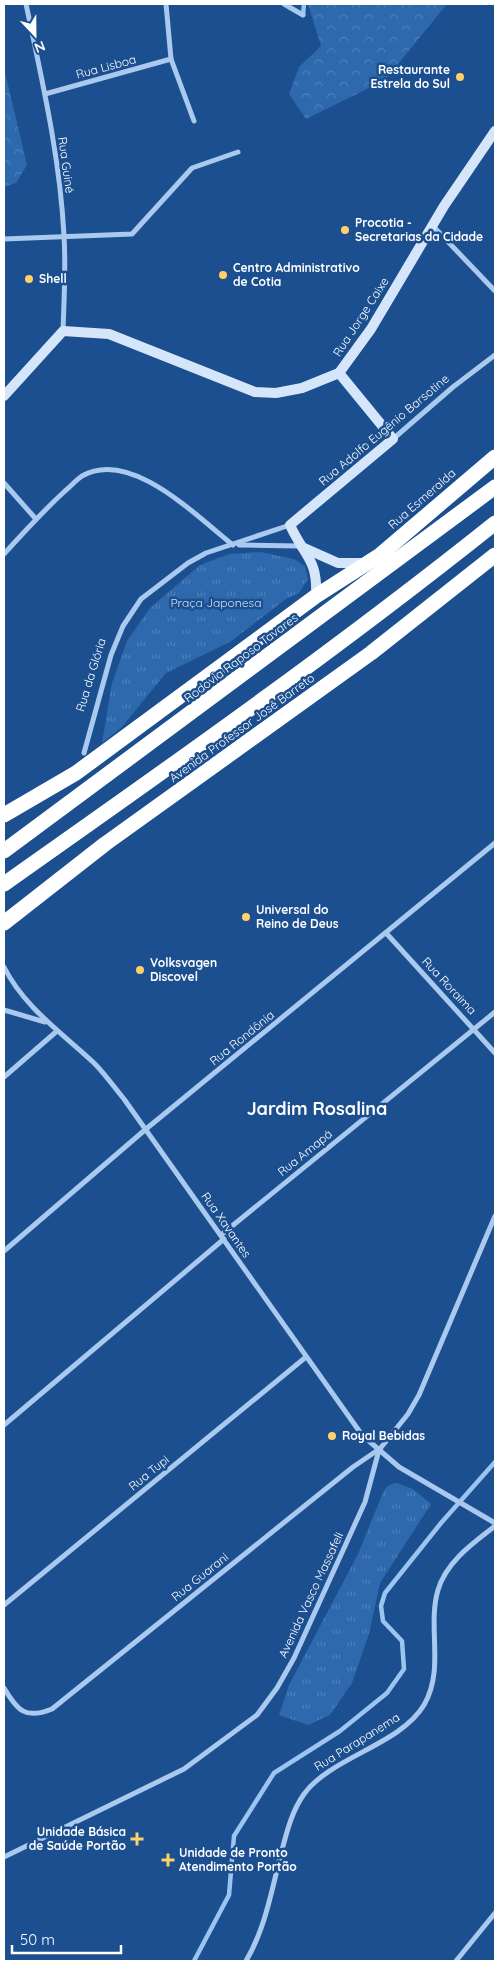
<svg xmlns="http://www.w3.org/2000/svg" width="499" height="1965" font-family="Quicksand,sans-serif">
<defs>
<pattern id="forest-crowns" width="20" height="18" patternUnits="userSpaceOnUse" patternTransform="scale(1.25)"><rect width="20" height="18" fill="#2e69ad"/><path d="M2 6a3 3 0 1 1 6 0M12 15a3 3 0 1 1 6 0" fill="none" stroke="#4d80b9"/></pattern>
<pattern id="park-tufts" width="24" height="20" patternUnits="userSpaceOnUse" patternTransform="scale(1.25)"><rect width="24" height="20" fill="#2e69ad"/><path d="M3 7l-1-3M5 7V3M7 7l1-3M15 17l-1-3M17 17v-4M19 17l1-3" fill="none" stroke="#4d80b9"/></pattern>
</defs>
<rect width="100%" height="100%" fill="#1b4f8f"/>
<!-- forest -->
<g fill="url(#forest-crowns)">
<path d="M 308,4 L 447,4 L 385,80 L 306,119 L 289,94 L 299,67 L 321,46 Z"/>
<path d="M 4,68 L 27,165 L 16,183 L 4,187 Z"/>
</g>
<!-- park -->
<g fill="url(#park-tufts)">
<path d="M 260,552 L 294,559 L 305,566 L 308,579 L 299,593 L 286,599 L 230,642 L 166,673 L 122,727 L 102,743 L 112,683 L 127,641 L 150,608 L 200,565 L 229,554 Z"/>
<path d="M 397,1483 L 413,1489 L 431,1504 L 380,1583 L 369,1634 L 352,1683 L 330,1715 L 308,1725 L 279,1715 L 289,1685 L 358,1554 L 384,1490 L 389,1485 Z"/>
</g>
<g fill="none" stroke-linecap="round" stroke-linejoin="round">
<!-- stream -->
<g stroke="#9cc4f0" stroke-width="4.5">
<path d="M 303,15 L 304,4"/>
<path d="M 194,1961 L 229,1895 L 234,1836 L 274,1773 L 340,1731 L 387,1693 L 404,1669 L 402,1641 L 383,1621 L 381,1606 L 385,1593 L 441,1523 L 495,1462"/>
</g>
<!-- street -->
<g stroke="#a9c9ee" stroke-width="5">
<path d="M 26,4 C 42,80 60,157 64,236 C 66,267 64,299 63,331"/>
<path d="M 166,4 L 171,59 L 194,121"/>
<path d="M 284,4 L 303,15"/>
<path d="M 45,94 L 171,59"/>
<path d="M 432,225 L 495,291"/>
<path d="M 4,239 L 132,234 L 192,168 L 238,152"/>
<path d="M 393,439 L 453,387 L 495,355"/>
<path d="M 4,483 L 35,518"/>
<path d="M 239,545 L 299,546"/>
<path d="M 4,554 C 24,532 43,511 65,491 C 71,486 76,480 82,476 C 131,448 197,517 233,545"/>
<path d="M 84,753 L 111,655 L 123,626 L 141,599 L 188,563 L 206,553 L 290,525"/>
<path d="M 387,934 L 495,1053"/>
<path d="M 4,967 C 24,1007 62,1033 94,1063 C 105,1074 114,1087 124,1099 L 362,1435 L 399,1467 L 495,1523"/>
<path d="M 4,1010 L 45,1022"/>
<path d="M 4,1077 L 57,1031"/>
<path d="M 221,1235 L 495,1012"/>
<path d="M 4,1251 L 146,1129 L 495,843"/>
<path d="M 4,1425 L 224,1239"/>
<path d="M 4,1605 L 306,1357"/>
<path d="M 4,1688 C 17,1710 25,1720 52,1709 L 353,1467 L 378,1450"/>
<path d="M 4,1857 L 184,1769 L 257,1715 L 277,1688 L 294,1658 L 365,1502 L 379,1450 L 408,1414 L 419,1395 L 495,1216"/>
<path d="M 246,1961 C 266,1927 272,1888 282,1850 C 287,1831 292,1811 304,1794 C 331,1757 400,1745 424,1705 C 445,1669 427,1627 438,1590 C 446,1562 473,1543 495,1526"/>
<path d="M 456,1961 L 495,1913"/>
</g>
<!-- secondary -->
<g stroke="#d6e6fa" stroke-width="10">
<path d="M 4,396 L 63,331 L 109,334 L 255,392 L 276,393 L 302,388 L 339,373 L 371,329 L 444,206 L 495,131"/>
<path d="M 302,547 L 338,563 L 367,563"/>
<path d="M 316,596 C 318,559 304,556 290,525 L 393,439 L 339,373"/>
</g>
<!-- highway -->
<g stroke="#fff" stroke-width="15">
<path d="M 4,815 L 76,773 L 316,596 L 380,555 L 495,457"/>
<path d="M 4,851 L 495,487"/>
<path d="M 4,884 C 170,767 336,650 495,523"/>
<path d="M 4,923 L 105,844 L 371,653 L 495,555"/>
</g>
</g>
<!-- markers -->
<g fill="#ffd166" stroke="#1b4f8f" stroke-width="2">
<circle cx="460" cy="77" r="5"/>
<circle cx="345" cy="230" r="5"/>
<circle cx="223" cy="275" r="5"/>
<circle cx="29" cy="279" r="5"/>
<circle cx="246" cy="917" r="5"/>
<circle cx="140" cy="970" r="5"/>
<circle cx="332" cy="1436" r="5"/>
<path d="M134.5 1831.5h5v5h5v5h-5v5h-5v-5h-5v-5h5z"/>
<path d="M165.5 1852.5h5v5h5v5h-5v5h-5v-5h-5v-5h5z"/>
</g>
<g text-anchor="middle" stroke-width="5" stroke-linejoin="round" paint-order="stroke">
<!-- street labels -->
<g font-size="12" fill="#fff" stroke="#1b4f8f">
<text transform="translate(106 67) rotate(-15)" y="4">Rua Lisboa</text>
<text transform="translate(66 165) rotate(82)" y="4">Rua Guiné</text>
<text transform="translate(361 317) rotate(-57)" y="4">Rua Jorge Caixe</text>
<text transform="translate(384 430) rotate(-40)" y="4">Rua Adolfo Eugênio Barsotine</text>
<text transform="translate(422 499) rotate(-41)" y="4">Rua Esmeralda</text>
<text transform="translate(241 658) rotate(-37)" y="4">Rodovia Raposo Tavares</text>
<text transform="translate(91 675) rotate(-73)" y="4">Rua da Glória</text>
<text transform="translate(242 728) rotate(-36)" y="4">Avenida Professor José Barreto</text>
<text transform="translate(449 986) rotate(47)" y="4">Rua Roraima</text>
<text transform="translate(242 1038) rotate(-39)" y="4">Rua Rondônia</text>
<text transform="translate(305 1153) rotate(-39)" y="4">Rua Amapá</text>
<text transform="translate(226 1225) rotate(55)" y="4">Rua Xavantes</text>
<text transform="translate(149 1473) rotate(-39)" y="4">Rua Tupi</text>
<text transform="translate(200 1577) rotate(-39)" y="4">Rua Guarani</text>
<text transform="translate(311 1595) rotate(-65)" y="4">Avenida Vasco Massafeli</text>
<text transform="translate(357 1742) rotate(-32)" y="4">Rua Parapanema</text>
</g>
<!-- poi labels -->
<g font-size="12" font-weight="bold" fill="#fff" stroke="#1b4f8f" text-anchor="start">
<text x="450" y="74" text-anchor="end">Restaurante<tspan x="450" dy="14">Estrela do Sul</tspan></text>
<text x="355" y="227">Procotia -<tspan x="355" dy="14">Secretarias da Cidade</tspan></text>
<text x="233" y="272">Centro Administrativo<tspan x="233" dy="14">de Cotia</tspan></text>
<text x="39" y="283">Shell</text>
<text x="256" y="914">Universal do<tspan x="256" dy="14">Reino de Deus</tspan></text>
<text x="150" y="967">Volksvagen<tspan x="150" dy="14">Discovel</tspan></text>
<text x="342" y="1440">Royal Bebidas</text>
<text x="126" y="1836" text-anchor="end">Unidade Básica<tspan x="126" dy="14">de Saúde Portão</tspan></text>
<text x="179" y="1857">Unidade de Pronto<tspan x="179" dy="14">Atendimento Portão</tspan></text>
</g>
<!-- park labels -->
<g font-size="12" fill="#cfe3fa" stroke="#1b4f8f">
<text x="216" y="607">Praça Japonesa</text>
</g>
<!-- district labels -->
<g font-size="18" font-weight="bold" fill="#fff" stroke="#1b4f8f">
<text x="317" y="1115">Jardim Rosalina</text>
</g>
</g>
<!-- border -->
<rect width="499" height="1965" fill="none" stroke="#ffffff" stroke-width="10"/>
<!-- north arrow -->
<g transform="translate(35 35) rotate(158)" stroke="#1b4f8f" stroke-width="4" paint-order="stroke">
<path d="M0-4L9 19L0 12L-9 19Z" fill="#ffffff"/>
<text y="-8" font-size="14" font-weight="bold" text-anchor="middle" fill="#ffffff">N</text>
</g>
<!-- scale -->
<path d="M12 1945v8h109v-8" fill="none" stroke="#ffffff" stroke-width="2.5"/>
<text x="20" y="1945" font-size="15" fill="#ffffff" stroke="#1b4f8f" stroke-width="4" paint-order="stroke">50 m</text>
</svg>
